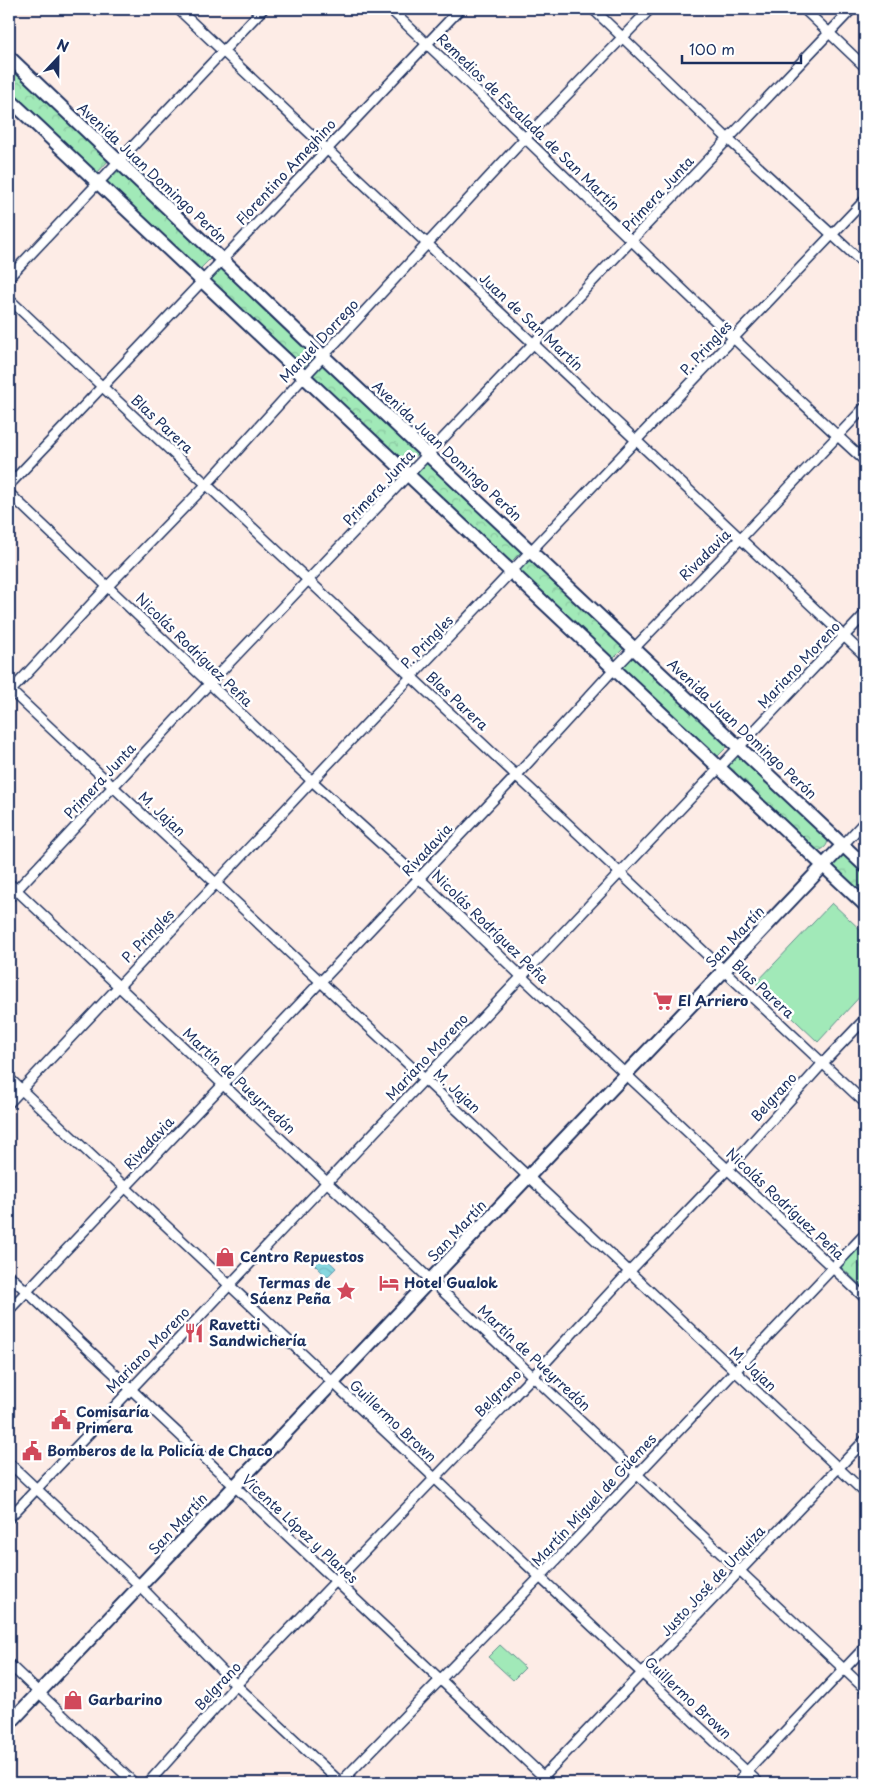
<svg xmlns="http://www.w3.org/2000/svg" width="874" height="1792" font-family="'Playpen Sans',sans-serif">
<defs>
<pattern id="park-crowns" width="20" height="18" patternUnits="userSpaceOnUse" patternTransform="scale(1.25)"><rect width="20" height="18" fill="#a1e9b8"/><path d="M2 6a3 3 0 1 1 6 0M12 15a3 3 0 1 1 6 0" fill="none" stroke="#8ac8a1"/></pattern>
<pattern id="water-waves" width="16" height="10" patternUnits="userSpaceOnUse" patternTransform="scale(1.25)"><rect width="16" height="10" fill="#86d7df"/><path d="M0 5q4-4 8 0t8 0" fill="none" stroke="#73b9c2"/></pattern>
</defs>
<rect width="100%" height="100%" fill="#fdece6"/>
<filter id="ink" filterUnits="userSpaceOnUse"><feTurbulence type="fractalNoise" baseFrequency=".02" numOctaves="2"/><feDisplacementMap in="SourceGraphic" scale="10" xChannelSelector="R" yChannelSelector="G"/><feConvolveMatrix kernelMatrix="1 2 1 2 8 2 1 2 1" color-interpolation-filters="sRGB"/></filter>
<g filter="url(#ink)">
<!-- park -->
<g fill="url(#park-crowns)" stroke="#5e8c8b">
<path d="M 11,73 L 18,73 L 110,159 L 97,173 L 9,92 L 9,75 Z"/>
<path d="M 119,169 L 212,257 L 199,270 L 106,183 Z"/>
<path d="M 221,266 L 316,354 L 303,368 L 208,280 Z"/>
<path d="M 325,363 L 420,451 L 407,466 L 311,378 Z"/>
<path d="M 427,460 L 523,550 L 508,565 L 413,475 Z"/>
<path d="M 531,556 L 626,646 L 611,661 L 517,571 Z"/>
<path d="M 633,653 L 730,744 L 715,759 L 619,669 Z"/>
<path d="M 738,752 L 828,837 C 828,847 824,849 815,852 L 724,766 Z"/>
<path d="M 841,851 L 865,870 L 865,899 L 832,867 L 832,861 Z"/>
<path d="M 865,1241 L 865,1289 L 841,1267 Z"/>
</g>
<!-- pitch -->
<g fill="#a1e9b8" stroke="#5e8c8b">
<path d="M 832,903 L 865,934 L 865,991 L 818,1042 L 756,983 Z"/>
<path d="M 500,1645 L 525,1668 L 513,1680 L 488,1657 Z"/>
</g>
<!-- water -->
<path fill="url(#water-waves)" stroke="#5b94ab" d="M 319,1252 L 336,1268 L 327,1277 L 310,1260 Z"/>
<g fill="none" stroke-linecap="round" stroke-linejoin="round">
<defs>
<g id="minor">
<path d="M 178,9 L 865,656"/>
<path d="M 390,9 C 549,159 704,314 865,461"/>
<path d="M 593,9 L 728,139 L 865,265"/>
<path d="M 804,9 L 865,67"/>
<path d="M 9,277 L 263,9"/>
<path d="M 9,299 L 865,1103"/>
<path d="M 9,485 L 460,9"/>
<path d="M 9,493 L 312,781 L 419,878 L 522,977 L 865,1298"/>
<path d="M 9,689 L 865,1493"/>
<path d="M 9,693 L 108,586 L 207,484 L 303,378 L 526,137 L 650,9"/>
<path d="M 843,845 L 865,821"/>
<path d="M 9,883 L 865,1689"/>
<path d="M 9,898 L 210,683 L 852,9"/>
<path d="M 9,1078 L 759,1783"/>
<path d="M 9,1103 L 312,781 L 865,200"/>
<path d="M 9,1275 L 337,1582 L 550,1783"/>
<path d="M 9,1310 L 516,776 L 614,669 L 741,538 L 865,407"/>
<path d="M 9,1463 L 140,1586 L 236,1685 L 341,1783"/>
<path d="M 9,1518 L 865,614"/>
<path d="M 9,1664 L 134,1783"/>
<path d="M 148,1783 L 236,1685 L 533,1376 L 629,1272 L 728,1169 L 823,1063 L 865,1019"/>
<path d="M 340,1783 L 540,1577 L 865,1234"/>
<path d="M 537,1783 L 865,1440"/>
<path d="M 736,1783 L 865,1647"/>
</g>
<g id="secondary">
<path d="M 9,57 L 323,356 L 865,866"/>
<path d="M 9,99 L 865,905"/>
<path d="M 9,1724 L 843,845"/>
</g>
</defs>
<!-- minor casing -->
<use href="#minor" stroke="#1b2f5e" stroke-width="12"/>
<!-- secondary casing -->
<use href="#secondary" stroke="#1b2f5e" stroke-width="16"/>
<!-- minor -->
<use href="#minor" stroke="#fff" stroke-width="9"/>
<!-- secondary -->
<use href="#secondary" stroke="#fff" stroke-width="12"/>
</g>
</g>
<!-- icons -->
<defs>
<symbol id="supermarket-bare" viewBox="-9 -9 18 18"><path d="M-6-5.5h2.5l.6 2H6L4.5 2H-2.5L-4.4-4H-6ZM-1.5 3.2a1.3 1.3 0 1 0 .1 0ZM3 3.2a1.3 1.3 0 1 0 .1 0Z" fill="#d1495b" stroke="#fff" stroke-width="2.5" paint-order="stroke"/></symbol>
<symbol id="shop-bare" viewBox="-9 -9 18 18"><path d="M-5-2.5h2.3a2.7 3.5 0 0 1 5.4 0H5L5.5 6h-11ZM-1.5-2.5h3a1.5 2.3 0 0 0-3 0Z" fill="#d1495b" stroke="#fff" stroke-width="2.5" paint-order="stroke"/></symbol>
<symbol id="hotel-bare" viewBox="-9 -9 18 18"><path d="M-6-4.5h1.5V1H6V5H4.5V3h-9V5H-6ZM-4 0a1.8 1.8 0 1 1 3.6 0ZM.5 0V-2.5h3Q6-2.5 6 0Z" fill="#d1495b" stroke="#fff" stroke-width="2.5" paint-order="stroke"/></symbol>
<symbol id="sight-bare" viewBox="-9 -9 18 18"><path d="M0-6L1.8-2.2L6-1.7L2.9 1.2L3.7 5.4L0 3.3L-3.7 5.4L-2.9 1.2L-6-1.7L-1.8-2.2Z" fill="#d1495b" stroke="#fff" stroke-width="2.5" paint-order="stroke"/></symbol>
<symbol id="restaurant-bare" viewBox="-9 -9 18 18"><path d="M-5-6h1v4h1v-4h1v4h1v-4h1v5L-1.5 .5V6h-2V.5L-5-1ZM5-6V6H3V1.5H1.5Q1.5-4 5-6Z" fill="#d1495b" stroke="#fff" stroke-width="2.5" paint-order="stroke"/></symbol>
<symbol id="civic-bare" viewBox="-9 -9 18 18"><path d="M-.6-6.5H3V-4.5H.6V-3L4-1V1h2V6H-6V1h2V-1L-.6-3ZM-1.2 2.5V6h2.4V2.5Z" fill="#d1495b" stroke="#fff" stroke-width="2.5" paint-order="stroke"/></symbol>
</defs>
<g fill-rule="evenodd">
<use href="#supermarket-bare" x="649" y="987" width="28" height="28"/>
<use href="#shop-bare" x="211" y="1243" width="28" height="28"/>
<use href="#hotel-bare" x="375" y="1269" width="28" height="28"/>
<use href="#sight-bare" x="332" y="1277" width="28" height="28"/>
<use href="#restaurant-bare" x="180" y="1319" width="28" height="28"/>
<use href="#civic-bare" x="47" y="1406" width="28" height="28"/>
<use href="#civic-bare" x="18" y="1437" width="28" height="28"/>
<use href="#shop-bare" x="59" y="1686" width="28" height="28"/>
</g>
<g text-anchor="middle" stroke-width="5" stroke-linejoin="round" paint-order="stroke">
<!-- street labels -->
<g font-size="14" fill="#1b2f5e" stroke="#fff">
<text transform="translate(528 122) rotate(44)" y="5">Remedios de Escalada de San Martín</text>
<text transform="translate(286 172) rotate(-47)" y="5">Florentino Ameghino</text>
<text transform="translate(152 173) rotate(43)" y="5">Avenida Juan Domingo Perón</text>
<text transform="translate(658 194) rotate(-47)" y="5">Primera Junta</text>
<text transform="translate(531 322) rotate(43)" y="5">Juan de San Martín</text>
<text transform="translate(319 341) rotate(-47)" y="5">Manuel Dorrego</text>
<text transform="translate(706 348) rotate(-47)" y="5">P. Pringles</text>
<text transform="translate(162 424) rotate(43)" y="5">Blas Parera</text>
<text transform="translate(447 451) rotate(43)" y="5">Avenida Juan Domingo Perón</text>
<text transform="translate(379 488) rotate(-47)" y="5">Primera Junta</text>
<text transform="translate(705 555) rotate(-45)" y="5">Rivadavia</text>
<text transform="translate(427 642) rotate(-46)" y="5">P. Pringles</text>
<text transform="translate(194 650) rotate(44)" y="5">Nicolás Rodríguez Peña</text>
<text transform="translate(799 665) rotate(-47)" y="5">Mariano Moreno</text>
<text transform="translate(457 701) rotate(43)" y="5">Blas Parera</text>
<text transform="translate(742 729) rotate(43)" y="5">Avenida Juan Domingo Perón</text>
<text transform="translate(100 781) rotate(-47)" y="5">Primera Junta</text>
<text transform="translate(162 814) rotate(43)" y="5">M. Jajan</text>
<text transform="translate(427 850) rotate(-47)" y="5">Rivadavia</text>
<text transform="translate(490 927) rotate(44)" y="5">Nicolás Rodríguez Peña</text>
<text transform="translate(148 936) rotate(-46)" y="5">P. Pringles</text>
<text transform="translate(735 937) rotate(-47)" y="5">San Martín</text>
<text transform="translate(763 989) rotate(43)" y="5">Blas Parera</text>
<text transform="translate(427 1057) rotate(-47)" y="5">Mariano Moreno</text>
<text transform="translate(239 1081) rotate(43)" y="5">Martín de Pueyrredón</text>
<text transform="translate(457 1091) rotate(43)" y="5">M. Jajan</text>
<text transform="translate(774 1097) rotate(-48)" y="5">Belgrano</text>
<text transform="translate(149 1143) rotate(-47)" y="5">Rivadavia</text>
<text transform="translate(785 1204) rotate(43)" y="5">Nicolás Rodríguez Peña</text>
<text transform="translate(457 1231) rotate(-47)" y="5">San Martín</text>
<text transform="translate(148 1350) rotate(-46)" y="5">Mariano Moreno</text>
<text transform="translate(534 1358) rotate(43)" y="5">Martín de Pueyrredón</text>
<text transform="translate(753 1369) rotate(43)" y="5">M. Jajan</text>
<text transform="translate(498 1393) rotate(-46)" y="5">Belgrano</text>
<text transform="translate(393 1421) rotate(43)" y="5">Guillermo Brown</text>
<text transform="translate(594 1500) rotate(-47)" y="5">Martín Miguel de Güemes</text>
<text transform="translate(178 1524) rotate(-47)" y="5">San Martín</text>
<text transform="translate(300 1529) rotate(43)" y="5">Vicente López y Planes</text>
<text transform="translate(713 1581) rotate(-47)" y="5">Justo José de Urquiza</text>
<text transform="translate(218 1686) rotate(-47)" y="5">Belgrano</text>
<text transform="translate(688 1698) rotate(43)" y="5">Guillermo Brown</text>
</g>
<!-- poi labels -->
<g font-size="14" font-weight="bold" fill="#1b2f5e" stroke="#fff" text-anchor="start">
<text x="678" y="1006">El Arriero</text>
<text x="240" y="1262">Centro Repuestos</text>
<text x="331" y="1288" text-anchor="end">Termas de<tspan x="331" dy="16">Sáenz Peña</tspan></text>
<text x="404" y="1288">Hotel Gualok</text>
<text x="209" y="1330">Ravetti<tspan x="209" dy="16">Sandwichería</tspan></text>
<text x="76" y="1417">Comisaría<tspan x="76" dy="16">Primera</tspan></text>
<text x="47" y="1456">Bomberos de la Policía de Chaco</text>
<text x="88" y="1705">Garbarino</text>
</g>
</g>
<!-- margin -->
<rect width="874" height="1792" fill="none" stroke="#fff" stroke-width="30"/>
<rect x="15" y="15" width="844" height="1762" fill="none" stroke="#1b2f5e" stroke-width="2" filter="url(#ink)"/>
<!-- north arrow -->
<g transform="translate(58 58) rotate(22)" stroke="#ffffff" stroke-width="4" paint-order="stroke">
<path d="M0-4L9 19L0 12L-9 19Z" fill="#1b2f5e"/>
<text y="-8" font-size="14" font-weight="bold" text-anchor="middle" fill="#1b2f5e">N</text>
</g>
<!-- scale -->
<path d="M682 55v8h119v-8" fill="none" stroke="#1b2f5e" stroke-width="2.5"/>
<text x="689" y="55" font-size="15" fill="#1b2f5e" stroke="#ffffff" stroke-width="4" paint-order="stroke">100 m</text>
</svg>
